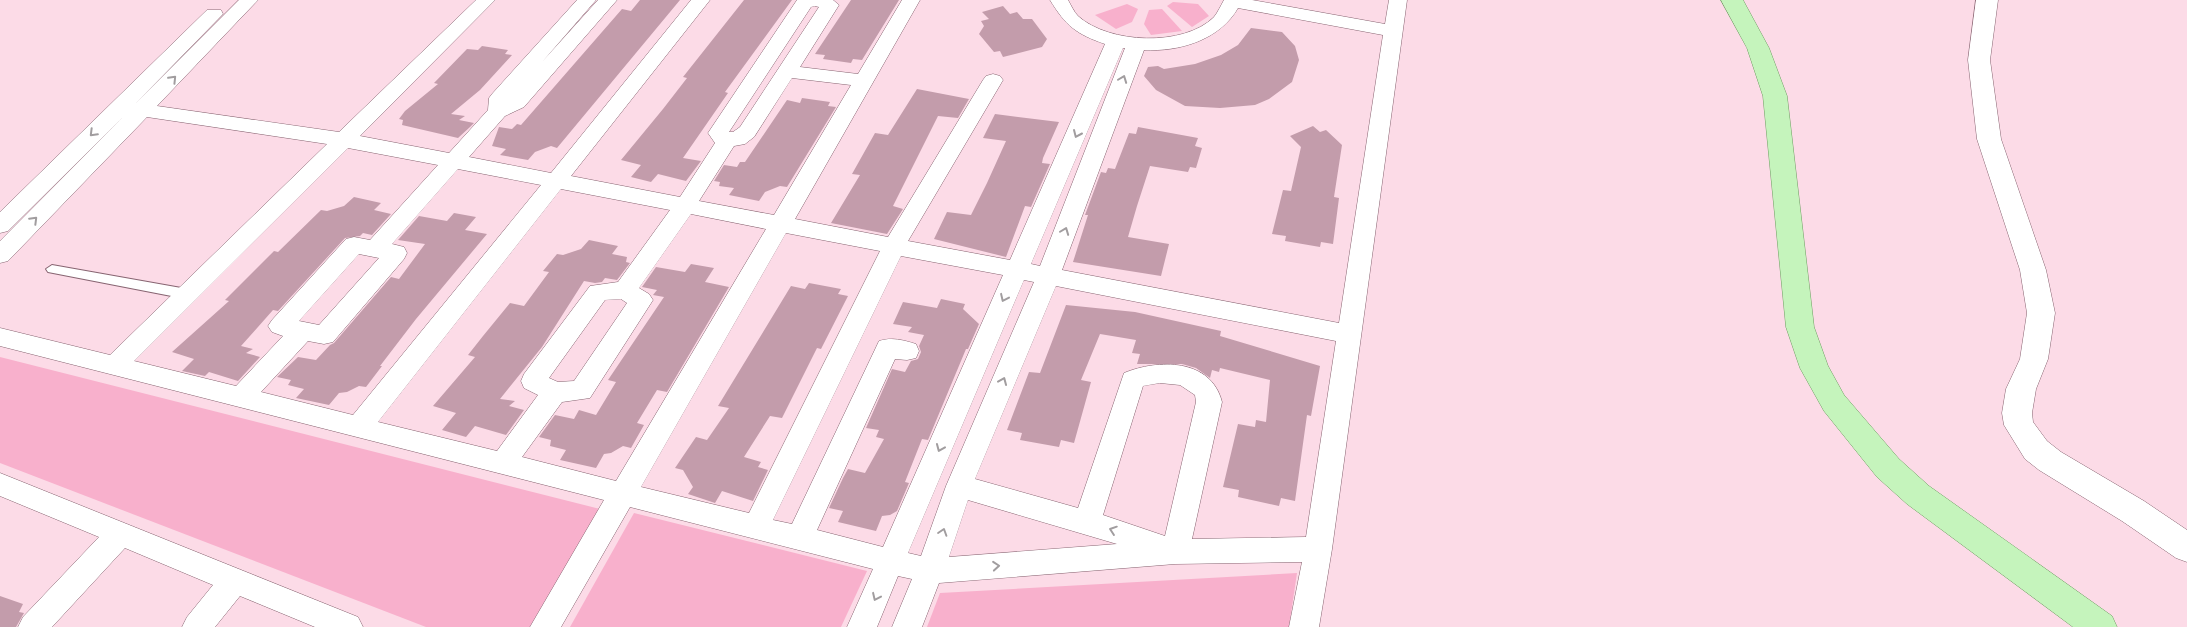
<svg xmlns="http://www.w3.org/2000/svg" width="2187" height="627" font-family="'Libre Baskerville',serif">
<rect width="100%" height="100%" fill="#fcdbe7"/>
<!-- green -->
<g fill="#f8b0cc">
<path d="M 1173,2 L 1198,4 L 1209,16 L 1192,27 L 1167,6 Z"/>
<path d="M 1127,4 L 1138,9 L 1132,22 L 1116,29 L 1095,15 Z"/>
<path d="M 1162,9 L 1182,31 L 1151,35 L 1144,24 L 1149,10 Z"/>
<path d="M 0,357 L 600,509 L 530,627 L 426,627 L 0,463 Z"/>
<path d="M 634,513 L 867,571 L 841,627 L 570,627 Z"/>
<path d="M 1297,573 L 1289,627 L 927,627 L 940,593 Z"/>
</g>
<!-- building -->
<g fill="#c39cab">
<path d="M 640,0 L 680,0 L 557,148 L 551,146 L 535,152 L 528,160 L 500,155 L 506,149 L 492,146 L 499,127 L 512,129 L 517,124 L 521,125 L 622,9 L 631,11 Z"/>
<path d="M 744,0 L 792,0 L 725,92 L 728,93 L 683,158 L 701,161 L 686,181 L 658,174 L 651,182 L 631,177 L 641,165 L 621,160 L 663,109 L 687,78 L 683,77 Z"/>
<path d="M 851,0 L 899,0 L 862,60 L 853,59 L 851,63 L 823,59 L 825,55 L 815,54 Z"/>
<path d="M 1003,6 L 1010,14 L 1017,12 L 1023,19 L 1032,19 L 1047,39 L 1042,47 L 1003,57 L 1000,51 L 994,52 L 979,34 L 984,26 L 981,21 L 989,19 L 982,12 Z"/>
<path d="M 1251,28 L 1282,32 L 1295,46 L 1299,60 L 1292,82 L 1269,99 L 1255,105 L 1220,108 L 1185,106 L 1156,90 L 1144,76 L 1148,67 L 1158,66 L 1164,69 L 1195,64 L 1221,55 L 1238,45 Z"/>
<path d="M 482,46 L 508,50 L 505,54 L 512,55 L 480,90 L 451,114 L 465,116 L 459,120 L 474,123 L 470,127 L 458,138 L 402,125 L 403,120 L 399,119 L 405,111 L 438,84 L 434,83 L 467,49 L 478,50 Z"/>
<path d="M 917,89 L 969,99 L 958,118 L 938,116 L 893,206 L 903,209 L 887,234 L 831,223 L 860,175 L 852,174 L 875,133 L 888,135 Z"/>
<path d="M 802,98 L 830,102 L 828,106 L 836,107 L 787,187 L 780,186 L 765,192 L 759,201 L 729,195 L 734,188 L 719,186 L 720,182 L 714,181 L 724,165 L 737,167 L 740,162 L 745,162 L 787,100 L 800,103 Z"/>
<path d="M 995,114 L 1059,122 L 1043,158 L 1042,163 L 1050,164 L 1031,207 L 1025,206 L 1006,257 L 934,239 L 947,212 L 971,215 L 987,183 L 1006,141 L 983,138 Z"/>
<path d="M 1313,126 L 1320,132 L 1326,130 L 1342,145 L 1334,197 L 1339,198 L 1333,244 L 1321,242 L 1320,247 L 1285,241 L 1286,236 L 1272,234 L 1283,190 L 1291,191 L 1301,147 L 1290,136 Z"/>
<path d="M 1138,127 L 1198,138 L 1195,146 L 1202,148 L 1196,168 L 1190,167 L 1188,172 L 1150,166 L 1137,206 L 1128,237 L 1169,244 L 1161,276 L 1073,262 L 1088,215 L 1085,215 L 1101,172 L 1106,173 L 1108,168 L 1115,169 L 1129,133 L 1136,134 Z"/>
<path d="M 354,197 L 381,203 L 374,210 L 391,214 L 372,235 L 363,233 L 360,236 L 345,238 L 278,311 L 273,310 L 241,346 L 253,349 L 246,353 L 260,357 L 238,381 L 209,372 L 205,376 L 182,371 L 194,359 L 172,352 L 229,301 L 225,300 L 274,251 L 278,252 L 321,210 L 327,211 L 344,206 Z"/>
<path d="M 454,213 L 476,217 L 465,230 L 487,234 L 416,319 L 380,366 L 382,366 L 366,387 L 359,386 L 347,392 L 339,393 L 329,405 L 296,398 L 304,389 L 288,385 L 291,380 L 277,377 L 298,357 L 316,360 L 330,345 L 334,343 L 391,277 L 399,279 L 425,244 L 398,240 L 419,216 L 447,221 Z"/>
<path d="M 589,240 L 618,246 L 612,254 L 627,257 L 626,262 L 630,263 L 617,280 L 605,278 L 602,282 L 595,283 L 584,281 L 542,347 L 500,399 L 515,401 L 509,406 L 524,410 L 506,435 L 475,426 L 466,437 L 442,430 L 456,413 L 433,406 L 475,357 L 468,355 L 483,336 L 510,303 L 524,306 L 549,272 L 543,271 L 557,254 L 563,255 L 581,249 Z"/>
<path d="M 691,264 L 714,268 L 705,282 L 729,287 L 667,392 L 657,390 L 637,423 L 644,425 L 631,448 L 623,446 L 611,453 L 604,454 L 596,468 L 560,460 L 566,450 L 550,446 L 551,440 L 539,437 L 555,415 L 574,419 L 579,410 L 596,415 L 616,382 L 608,380 L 664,297 L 653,295 L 657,290 L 642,287 L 656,267 L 685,272 Z"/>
<path d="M 809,283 L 841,289 L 838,294 L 848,296 L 821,349 L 817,348 L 782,418 L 770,416 L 744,457 L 761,462 L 758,467 L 768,470 L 753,501 L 722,491 L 715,503 L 688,494 L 693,487 L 683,470 L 675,468 L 696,437 L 707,440 L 729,408 L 718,406 L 791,286 L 805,289 Z"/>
<path d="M 941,299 L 965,304 L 963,309 L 979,324 L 968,349 L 966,349 L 928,440 L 922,439 L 905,482 L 909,483 L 897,511 L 890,515 L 882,516 L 876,531 L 838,522 L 843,511 L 829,508 L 843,478 L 848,469 L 865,473 L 884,439 L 876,437 L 879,430 L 866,428 L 892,369 L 905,372 L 911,361 L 918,359 L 921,352 L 919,346 L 924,335 L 908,332 L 912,327 L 893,324 L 903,302 L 937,308 Z"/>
<path d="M 1066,305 L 1135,312 L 1221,331 L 1220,336 L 1320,366 L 1311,416 L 1307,415 L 1295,501 L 1281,498 L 1279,506 L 1238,497 L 1239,490 L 1223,487 L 1238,424 L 1255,427 L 1256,420 L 1266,422 L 1270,380 L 1220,368 L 1219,372 L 1212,370 L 1210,378 L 1196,368 L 1182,364 L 1137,364 L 1140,354 L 1132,353 L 1136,340 L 1100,334 L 1081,380 L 1091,382 L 1074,443 L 1061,440 L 1059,447 L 1020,440 L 1022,433 L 1007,430 L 1029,372 L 1040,373 Z"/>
<path d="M 0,596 L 23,604 L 19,612 L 24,613 L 16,627 L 0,627 Z"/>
</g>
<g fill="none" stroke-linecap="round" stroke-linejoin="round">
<defs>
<path id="service" d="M 52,265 L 187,289 L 193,294 L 187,299 L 48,272 L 46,269 Z"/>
<g id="minor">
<path d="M 239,0 L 258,0 L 157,106 L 339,132 L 476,0 L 495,0 L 360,136 L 449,153 L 488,110 L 489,98 L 492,94 L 577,0 L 596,0 L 542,62 L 598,0 L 617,0 L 524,107 L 505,116 L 469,157 L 551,173 L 691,0 L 710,0 L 571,176 L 680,197 L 715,143 L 708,133 L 797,0 L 833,0 L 839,5 L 800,67 L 858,74 L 902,0 L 920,0 L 795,219 L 888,237 L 983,80 L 986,76 L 993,74 L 1000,76 L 1003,80 L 908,241 L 1010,260 L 1105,44 C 1076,34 1066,26 1050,0 L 1068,0 C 1071,5 1074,12 1078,16 C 1109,44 1184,47 1214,17 C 1218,12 1221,5 1224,0 L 1252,0 L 1385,24 L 1389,0 L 1407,0 L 1332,549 L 1319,627 L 1289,627 L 1302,562 L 1175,564 L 939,583 L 922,627 L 892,627 L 912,579 L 898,576 L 877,627 L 847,627 L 873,569 L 630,507 L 561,627 L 530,627 L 604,500 L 0,346 L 0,328 L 110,355 L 327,144 L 147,117 L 8,261 L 0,263 L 0,241 L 123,117 L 8,231 L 0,233 L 0,212 L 207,10 L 221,10 L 223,14 L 135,104 ZM 815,6 L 819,7 L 740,127 L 733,132 L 729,132 L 811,7 ZM 1238,8 L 1383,35 L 1339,323 L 1062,270 L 1144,50 C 1179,52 1220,40 1238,8 ZM 1123,48 L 1125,48 L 1040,266 L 1031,264 ZM 792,78 L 851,85 L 774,215 L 699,201 L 734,146 L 745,144 L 754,137 ZM 348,148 L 438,165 L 370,240 L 354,237 L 346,239 L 272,320 L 268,326 L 272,332 L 283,336 L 236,386 L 134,361 ZM 458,169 L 541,185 L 353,415 L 261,392 L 308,341 L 324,344 L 333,342 L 404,259 L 407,253 L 404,247 L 392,244 ZM 561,189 L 670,210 L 618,282 L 590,286 L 524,374 L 521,381 L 524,388 L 538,395 L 497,451 L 378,422 ZM 691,214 L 766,229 L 616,481 L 522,457 L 562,402 L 590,398 L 653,300 L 649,294 L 639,288 ZM 786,233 L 880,251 L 749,513 L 641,487 ZM 359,254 L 379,258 L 319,325 L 299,321 ZM 901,256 L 1003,275 L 883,547 L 817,530 L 895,359 L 907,360 L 916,358 L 919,351 L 916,344 C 903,340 892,337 879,341 L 792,524 L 773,520 ZM 1024,280 L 1034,282 L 946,486 L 921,556 L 908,553 ZM 1056,286 L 1336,341 L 1306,537 L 1192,539 L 1222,402 C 1211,358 1158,359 1124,373 L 1078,508 L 975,479 ZM 621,299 L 627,303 L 574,381 L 558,382 L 549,378 L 605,300 ZM 1160,383 L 1180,385 L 1195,395 L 1196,402 L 1165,536 L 1103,515 L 1143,386 ZM 968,500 L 1117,544 L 949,557 Z"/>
<path d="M 0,473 L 358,617 L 363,627 L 315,627 L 240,596 L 215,627 L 182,627 L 187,617 L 213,585 L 125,548 L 52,627 L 18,627 L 23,617 L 99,537 L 0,496 Z"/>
</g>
<path id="tertiary" d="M 1976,0 L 1998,0 L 1990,60 L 2001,139 L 2046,270 L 2055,313 L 2048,359 L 2036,389 L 2032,413 L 2033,422 L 2047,441 L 2061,452 L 2144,501 L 2187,530 L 2187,562 L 2176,558 L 2122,521 L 2039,470 L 2025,459 L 2004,425 L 2002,413 L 2006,389 L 2020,359 L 2027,313 L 2020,270 L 1977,139 L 1968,60 Z"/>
<path id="primary" d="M 1721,0 L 1743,0 L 1769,48 L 1787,96 L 1814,327 L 1828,366 L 1844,395 L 1899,459 L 1929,486 L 2112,616 L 2117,627 L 2073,627 L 1907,504 L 1877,477 L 1824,411 L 1800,368 L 1786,327 L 1763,96 L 1747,48 Z"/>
</defs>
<!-- service casing -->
<use href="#service" stroke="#876471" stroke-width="2"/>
<!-- minor casing -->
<use href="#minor" stroke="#876471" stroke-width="1"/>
<!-- tertiary casing -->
<use href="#tertiary" stroke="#876471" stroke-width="1"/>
<!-- primary casing -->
<use href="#primary" stroke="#6e9d62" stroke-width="1"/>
<!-- service -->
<use href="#service" fill="#fff" fill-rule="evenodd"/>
<!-- minor -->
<use href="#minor" fill="#fff" fill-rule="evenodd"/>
<!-- tertiary -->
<use href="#tertiary" fill="#fff" fill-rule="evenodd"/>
<!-- primary -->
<use href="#primary" fill="#c5f4bc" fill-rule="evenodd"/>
</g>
<!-- one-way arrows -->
<defs><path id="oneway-chevron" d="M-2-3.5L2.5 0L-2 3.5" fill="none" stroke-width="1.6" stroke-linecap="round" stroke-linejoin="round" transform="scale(1.25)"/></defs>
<g stroke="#a19d9f">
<use href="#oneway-chevron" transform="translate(173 79) rotate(-46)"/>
<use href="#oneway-chevron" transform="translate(1123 79) rotate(-69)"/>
<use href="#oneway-chevron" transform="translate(93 133) rotate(135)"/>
<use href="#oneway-chevron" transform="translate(1077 134) rotate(114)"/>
<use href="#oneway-chevron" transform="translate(34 220) rotate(-45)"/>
<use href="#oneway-chevron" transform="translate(1065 231) rotate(-69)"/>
<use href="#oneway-chevron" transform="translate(1004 298) rotate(115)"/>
<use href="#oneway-chevron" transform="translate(1003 381) rotate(-67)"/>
<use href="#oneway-chevron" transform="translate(940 448) rotate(113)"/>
<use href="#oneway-chevron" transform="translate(1113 530) rotate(-161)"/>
<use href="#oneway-chevron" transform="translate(943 532) rotate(-72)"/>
<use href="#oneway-chevron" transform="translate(996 566) rotate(-5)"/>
<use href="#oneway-chevron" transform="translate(876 597) rotate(115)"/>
</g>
</svg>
